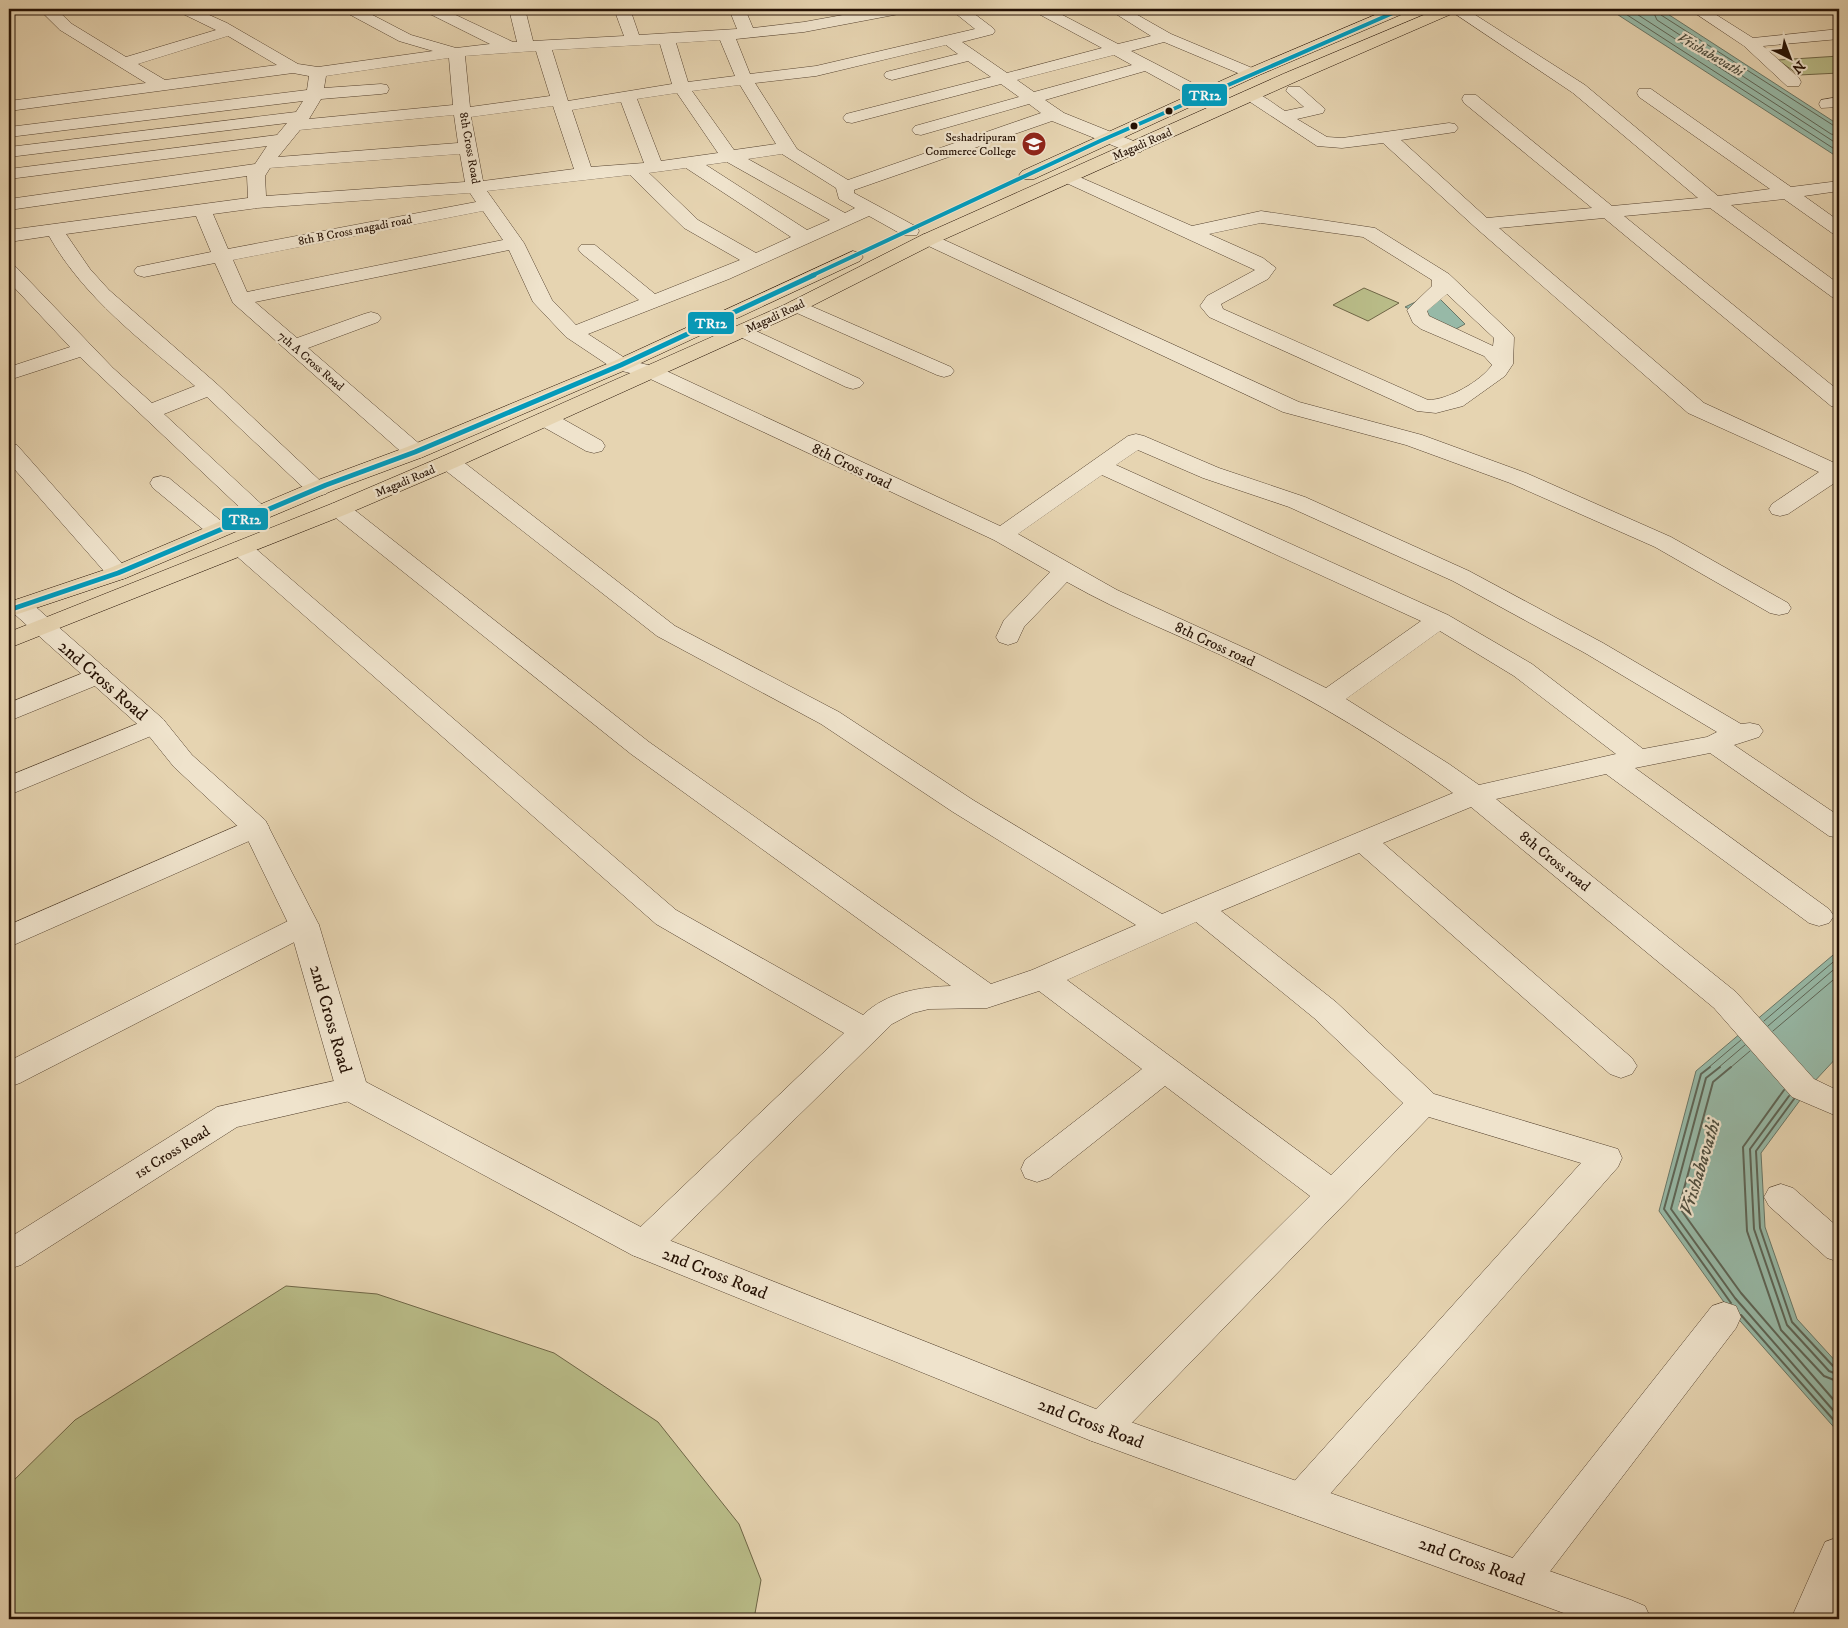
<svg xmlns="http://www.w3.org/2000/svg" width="1848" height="1628" font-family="'IM FELL DW Pica',serif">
<rect width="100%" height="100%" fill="#e6d4b1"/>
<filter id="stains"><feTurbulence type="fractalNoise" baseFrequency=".004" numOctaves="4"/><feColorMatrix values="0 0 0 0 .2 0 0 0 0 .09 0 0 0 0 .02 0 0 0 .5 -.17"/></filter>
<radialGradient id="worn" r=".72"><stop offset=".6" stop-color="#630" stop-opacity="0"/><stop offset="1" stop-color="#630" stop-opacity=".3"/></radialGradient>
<!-- green -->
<g fill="#b9bc88" stroke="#6f6646">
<path d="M 1839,56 L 1839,73 L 1799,75 L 1778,60 Z"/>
<path d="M 1364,288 L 1399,303 L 1368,321 L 1333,305 Z"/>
<path d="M 286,1286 L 377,1294 L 554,1353 L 658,1422 L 739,1524 L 761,1580 L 754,1619 L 9,1619 L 9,1485 L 75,1420 Z"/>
</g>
<!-- water -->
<g fill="#97b9a7" stroke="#697666">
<path d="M 1609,9 L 1660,9 L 1839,125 L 1839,158 Z"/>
<path d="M 1434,293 L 1465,324 L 1456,329 L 1405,307 Z"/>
<path d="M 1839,950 L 1839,1055 L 1812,1084 L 1761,1153 L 1765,1227 L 1797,1319 L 1839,1365 L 1839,1433 L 1726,1305 L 1659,1211 L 1696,1071 Z"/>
</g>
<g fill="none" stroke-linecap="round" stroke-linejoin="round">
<!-- shore-far1 -->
<g stroke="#5e6556" stroke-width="1">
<path d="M 1618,9 L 1839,152"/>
<path d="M 1629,9 L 1839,145"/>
<path d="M 1652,9 L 1657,20 L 1831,134 L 1839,136"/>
<path d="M 1659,9 L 1661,15 L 1839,129"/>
<path d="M 1764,1021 L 1839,957"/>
<path d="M 1768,1026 L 1839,965"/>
<path d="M 1773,1031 L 1839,975"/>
<path d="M 1708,1068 L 1741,1040"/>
<path d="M 1718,1068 L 1745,1045"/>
<path d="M 1730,1068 L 1750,1051"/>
</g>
<!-- shore -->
<g stroke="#5e6556" stroke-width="2">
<path d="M 1710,1067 L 1701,1074 L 1664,1209 L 1731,1303"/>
<path d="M 1720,1067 L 1706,1078 L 1671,1209 L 1735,1298 L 1839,1417"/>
<path d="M 1731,1067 L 1713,1082 L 1679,1207 L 1741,1293 L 1839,1406"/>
<path d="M 1784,1090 L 1743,1147 L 1747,1231 L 1781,1330 L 1824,1376 L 1839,1382"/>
<path d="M 1789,1096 L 1750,1149 L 1754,1229 L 1787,1325 L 1829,1371 L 1839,1375"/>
<path d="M 1794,1099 L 1756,1151 L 1760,1228 L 1792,1322 L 1834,1367 L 1839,1368"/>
<path d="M 1741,1315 L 1839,1426"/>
</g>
<defs>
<g id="minor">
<path d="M 39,9 L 56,9 L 72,24 L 126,57 L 216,30 L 179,12 L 176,9 L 196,9 L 227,23 L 298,64 L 318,67 L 433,51 L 399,41 L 345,12 L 342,9 L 361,9 L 411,35 L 456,48 L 490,44 L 426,12 L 423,9 L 443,9 L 513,42 L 517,42 L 509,9 L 525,9 L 533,41 L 624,36 L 614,9 L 630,9 L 639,35 L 737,29 L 729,9 L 745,9 L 753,28 L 804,22 L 876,9 L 907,9 L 899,14 L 804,32 L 736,39 L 750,74 L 816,66 L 975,29 L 950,9 L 968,9 L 993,28 L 995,31 L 993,34 L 962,42 L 1007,73 L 1102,48 L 1035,12 L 1032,9 L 1051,9 L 1118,44 L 1151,36 L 1108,9 L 1127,9 L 1171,34 L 1257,70 L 1259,73 L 1257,76 L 1245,76 L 1164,42 L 1131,51 L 1208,91 L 1210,95 L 1208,99 L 1196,99 L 1145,71 L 1045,100 L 1064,113 L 1141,144 L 1144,148 L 1141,152 L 1129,152 L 1052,121 L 854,190 L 854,193 L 917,227 L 919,231 L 917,235 L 903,235 L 869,216 L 729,279 L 588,334 L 628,360 L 660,368 L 1000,526 L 1128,436 L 1136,434 L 1144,436 L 1219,468 L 1305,497 L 1469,571 L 1603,643 L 1741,724 L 1750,723 L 1759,725 L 1763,731 L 1759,737 L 1734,745 L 1839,816 L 1839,838 L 1829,836 L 1710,753 L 1635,768 L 1829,909 L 1834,916 L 1829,923 L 1819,926 L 1809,923 L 1606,774 L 1496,799 L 1736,992 L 1814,1079 L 1839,1091 L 1839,1117 L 1792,1097 L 1714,1008 L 1471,807 L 1383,843 L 1632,1058 L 1637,1066 L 1632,1074 L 1621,1078 L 1610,1074 L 1359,853 L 1221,911 L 1336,1002 L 1434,1094 L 1618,1149 L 1622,1158 L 1618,1167 L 1314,1512 L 1301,1517 L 1288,1512 L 1282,1500 L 1288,1488 L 1581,1163 L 1429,1117 L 1115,1440 L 1102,1444 L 1089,1440 L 1084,1428 L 1089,1416 L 1310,1196 L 1165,1086 L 1049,1178 L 1037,1182 L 1025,1178 L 1021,1169 L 1025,1160 L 1142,1069 L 1039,991 L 987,1008 L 929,1009 L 913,1013 L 892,1024 L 656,1255 L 644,1259 L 632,1255 L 627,1245 L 632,1235 L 844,1033 L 656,924 L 233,553 L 229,548 L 233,543 L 241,541 L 249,543 L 676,910 L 863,1015 C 887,992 920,987 951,986 L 631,754 L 331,514 L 328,509 L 331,504 L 339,502 L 347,504 L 649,742 L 991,984 L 1032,970 L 1136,925 L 953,812 L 821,724 L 657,636 L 441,467 L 438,462 L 441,457 L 449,455 L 457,457 L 675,626 L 839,712 L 973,800 L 1162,914 L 1453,793 C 1387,744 1316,701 1242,665 C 1184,637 1123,614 1067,582 L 1024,627 L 1017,642 L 1008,645 L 999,642 L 996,637 L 1004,620 L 1050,572 L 994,540 L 646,377 L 614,369 L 566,337 L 533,302 L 509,250 L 255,302 L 297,338 L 364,314 L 371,312 L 378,314 L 381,318 L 378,322 L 308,348 L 423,447 L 426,452 L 423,457 L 415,459 L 407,457 L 233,303 L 215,263 L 144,277 L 137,275 L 134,271 L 137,267 L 211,252 L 196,216 L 66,234 L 90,269 L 109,290 L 217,384 L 329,489 L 326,494 L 318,496 L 310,494 L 207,397 L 164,414 L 271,513 L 267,518 L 259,520 L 251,518 L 80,357 L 9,380 L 9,367 L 70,347 L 9,282 L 9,265 L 16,267 L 113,368 L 152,403 L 195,386 C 142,341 84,298 49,236 L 9,242 L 9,230 L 248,198 L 247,176 L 9,210 L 9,199 L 255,164 L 267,146 L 9,179 L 9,169 L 277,135 L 287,123 L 9,157 L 9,147 L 296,112 L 303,101 L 9,137 L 9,127 L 307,90 L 309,76 L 293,73 L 9,111 L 9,101 L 146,83 L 60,30 ZM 228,36 L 277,65 L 165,80 L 138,64 ZM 720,40 L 735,76 L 688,82 L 676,43 ZM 660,44 L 672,84 L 568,101 L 552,50 ZM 946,45 L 958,54 L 886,72 L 884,75 L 886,78 L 892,80 L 968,61 L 991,77 L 846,114 L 843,118 L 846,122 L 852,123 L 1001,84 L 1019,97 L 915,126 L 912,130 L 915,134 L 921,135 L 1029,104 L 1041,113 L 848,180 L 797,149 L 755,83 L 816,76 ZM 536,51 L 550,96 L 470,107 L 465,56 ZM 1114,55 L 1132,65 L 1034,92 L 1017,80 ZM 449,58 L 453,105 L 309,119 L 321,99 L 381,94 L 387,93 L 389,89 L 387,85 L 381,84 L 324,88 L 326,76 ZM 740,85 L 776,144 L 734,150 L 692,91 ZM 677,93 L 718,153 L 661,161 L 637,99 ZM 621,102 L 644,163 L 591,167 L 572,110 ZM 553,106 L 574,169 L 483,181 L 471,117 ZM 454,115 L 458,143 L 278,157 L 300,130 ZM 460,154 L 465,182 L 266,196 L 265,176 L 270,168 ZM 782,154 L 836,188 L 839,199 L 855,208 L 845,213 L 748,159 ZM 727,162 L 830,220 L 807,230 L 706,165 ZM 686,168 L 791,237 L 756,253 L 698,220 L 649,173 ZM 630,175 L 684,228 L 740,260 L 655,294 L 595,245 L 581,245 L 578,249 L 581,253 L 639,300 L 576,325 L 552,300 L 524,243 L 487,191 ZM 470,193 L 476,202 L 228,249 L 213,214 L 257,208 ZM 483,211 L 503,240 L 247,292 L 233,260 ZM 1138,450 L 1203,478 L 1289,507 L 1453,581 L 1585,653 L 1717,732 L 1707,737 L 1643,749 L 1532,664 L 1448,615 L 1116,465 ZM 1102,475 L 1421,621 L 1326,688 L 1260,655 L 1117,590 L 1018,534 ZM 1440,631 L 1514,676 L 1616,754 L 1479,785 L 1449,764 L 1346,699 ZM 1196,922 L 1314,1018 L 1403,1103 L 1331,1175 L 1067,980 Z"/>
<path d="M 1448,9 L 1466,9 L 1585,85 L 1718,196 L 1770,189 L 1639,97 L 1637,93 L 1639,89 L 1651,89 L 1791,187 L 1839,181 L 1839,191 L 1804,196 L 1839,221 L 1839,235 L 1832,233 L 1784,199 L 1731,205 L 1839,284 L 1839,299 L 1832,297 L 1710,208 L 1624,216 L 1839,391 L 1839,407 L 1831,406 L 1604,218 L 1499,228 L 1704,403 L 1839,465 L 1839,480 L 1788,514 L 1780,516 L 1772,514 L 1769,509 L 1772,504 L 1819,472 L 1688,413 L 1476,228 L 1383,143 L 1342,148 L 1317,146 L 1241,96 L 1243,92 C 1258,89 1273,104 1285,111 L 1304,107 L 1286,91 L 1288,87 L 1300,87 L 1325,109 L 1323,113 L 1297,119 L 1327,137 L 1342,138 L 1449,123 L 1455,124 L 1458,128 L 1455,132 L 1401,140 L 1487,218 L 1592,208 L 1464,103 L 1462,99 L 1464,95 L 1476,95 L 1612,206 L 1698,198 L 1573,93 Z"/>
<path d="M 1689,9 L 1707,9 L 1753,38 L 1839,29 L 1839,39 L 1763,46 L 1799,78 L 1801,82 L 1799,86 L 1787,86 L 1744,46 Z"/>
<path d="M 1839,97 L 1839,107 L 1821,108 L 1819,104 L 1821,100 Z"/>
<path d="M 1068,172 L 1192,226 L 1261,211 L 1375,228 L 1449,274 L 1511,333 L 1514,337 L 1513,364 L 1505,376 L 1463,406 L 1436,413 L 1417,411 L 1209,317 L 1200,306 L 1207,296 L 1255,270 L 1062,181 L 1059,177 L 1062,173 ZM 1261,223 L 1363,237 L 1432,280 L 1432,286 L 1407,310 L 1413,323 L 1421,329 L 1484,356 L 1492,365 C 1481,381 1448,400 1428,400 L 1223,309 L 1221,304 L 1268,279 L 1276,268 L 1263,258 L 1209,234 ZM 1447,294 L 1494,338 L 1493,346 L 1429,316 L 1427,311 Z"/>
<path d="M 929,233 L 1299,402 L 1422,435 L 1526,473 L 1671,537 L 1788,603 L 1791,608 L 1788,613 L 1779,615 L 1770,613 L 1655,547 L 1510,483 L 1406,445 L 1283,412 L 922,243 L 920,239 L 922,235 Z"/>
<path d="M 797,300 L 951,367 L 954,371 L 951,375 L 944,377 L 937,375 L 790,310 L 787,306 L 790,302 Z"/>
<path d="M 743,325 L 860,379 L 864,383 L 860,387 L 853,389 L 846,387 L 736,335 L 733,331 L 736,327 Z"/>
<path d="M 546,413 L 554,414 L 602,441 L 605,446 L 602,451 L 594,453 L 586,451 L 538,424 L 535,419 L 538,414 Z"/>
<path d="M 9,443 L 17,445 L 126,568 L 130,573 L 126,578 L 118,580 L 110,578 L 9,463 Z"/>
<path d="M 161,476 L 169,478 L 226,525 L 230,530 L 226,535 L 218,537 L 210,535 L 153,488 L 150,483 L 153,478 Z"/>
<path d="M 98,667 L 107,669 L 111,675 L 107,681 L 9,721 L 9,703 Z"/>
<path d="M 154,717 L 163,719 L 167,725 L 163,731 L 9,795 L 9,776 Z"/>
<path d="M 255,818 L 265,820 L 269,827 L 265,834 L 9,947 L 9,925 Z"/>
<path d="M 304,915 L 314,918 L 319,925 L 314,932 L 20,1083 L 9,1087 L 9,1061 L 294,918 Z"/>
<path d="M 352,1077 L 363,1080 L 368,1089 L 363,1098 L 237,1127 L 21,1265 L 9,1269 L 9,1238 L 217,1107 Z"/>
<path d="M 1781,1184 L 1793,1188 L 1839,1228 L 1839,1262 L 1827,1258 L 1769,1206 L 1764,1197 L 1769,1188 Z"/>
<path d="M 1724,1302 L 1736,1306 L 1741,1317 L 1736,1328 L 1535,1591 L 1521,1596 L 1507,1591 L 1502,1578 L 1507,1565 L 1712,1306 Z"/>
<path d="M 1839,1537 L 1839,1599 L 1831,1619 L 1791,1619 L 1825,1542 Z"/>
</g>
<path id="tertiary" d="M 20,599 L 29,601 L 163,719 L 192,755 L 265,820 L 319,925 L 366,1082 L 656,1235 L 1111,1415 L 1631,1600 L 1645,1606 L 1651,1619 L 1580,1619 L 1089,1440 L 632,1255 L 341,1098 L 336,1089 L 289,925 L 244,832 L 174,767 L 145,731 L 11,611 L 9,607 L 11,601 Z"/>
<g id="primary">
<path d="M 1389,9 L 1410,9 L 1407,12 L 1257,76 L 1034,179 L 1022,179 L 1019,175 L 1022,171 L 1245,70 Z"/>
<path d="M 1438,9 L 1459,9 L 1456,12 L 1295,82 L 936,243 L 798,313 L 457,467 L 347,514 L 9,648 L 9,632 L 331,504 L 441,457 L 784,305 L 922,235 L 1283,74 Z"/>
<path d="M 853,251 L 860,253 L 863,257 L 860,261 L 628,369 L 423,457 L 334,490 L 126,578 L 9,617 L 9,602 L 110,568 L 318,480 L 407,447 L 614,361 Z"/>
</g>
</defs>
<!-- minor casing -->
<use href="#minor" stroke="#55422f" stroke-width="1"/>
<!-- tertiary casing -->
<use href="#tertiary" stroke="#55422f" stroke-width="1"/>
<!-- primary casing -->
<use href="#primary" stroke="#251104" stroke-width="1"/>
<!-- minor -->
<use href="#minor" fill="#efe3cc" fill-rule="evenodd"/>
<!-- tertiary -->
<use href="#tertiary" fill="#efe3cc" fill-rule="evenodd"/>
<!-- primary -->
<use href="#primary" fill="#e6d4b1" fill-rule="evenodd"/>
<defs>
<path id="bus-1-far1" d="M 811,276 L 1100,141 L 1402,9"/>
<path id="bus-1" d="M 9,610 L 118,573 L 326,485 L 415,452 L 621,365 L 814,275"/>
</defs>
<!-- bus-1-far1 casing -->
<use href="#bus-1-far1" stroke="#efe3cc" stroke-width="6"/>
<!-- bus-1 casing -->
<use href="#bus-1" stroke="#efe3cc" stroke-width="8"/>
<!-- bus-1-far1 -->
<use href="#bus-1-far1" stroke="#049aba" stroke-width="4"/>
<!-- bus-1 -->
<use href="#bus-1" stroke="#049aba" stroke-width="5"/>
</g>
<!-- icons -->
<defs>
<symbol id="university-disc" viewBox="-11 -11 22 22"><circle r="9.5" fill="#8f2418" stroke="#efe3cc"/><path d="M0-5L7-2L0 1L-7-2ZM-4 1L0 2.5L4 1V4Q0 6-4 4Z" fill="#fff"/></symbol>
</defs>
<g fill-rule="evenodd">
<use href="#university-disc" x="1020" y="130" width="28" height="28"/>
</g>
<!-- markers -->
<g fill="#251104" stroke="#efe3cc" stroke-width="2">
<circle cx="1169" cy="111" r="4.5"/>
<circle cx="1134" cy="126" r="4.5"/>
</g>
<g text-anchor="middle" stroke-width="4.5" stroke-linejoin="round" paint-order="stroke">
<!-- far-poi labels -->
<g font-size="12" fill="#251104" stroke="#efe3cc" text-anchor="end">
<text x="1016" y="141">Seshadripuram<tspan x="1016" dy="14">Commerce College</tspan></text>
</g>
<!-- far-street labels -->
<g font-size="12" fill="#251104" stroke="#efe3cc">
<text transform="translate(1142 144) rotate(-24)" y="4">Magadi Road</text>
<text transform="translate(470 148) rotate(80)" y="4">8th Cross Road</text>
<text transform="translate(355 230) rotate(-11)" y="4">8th B Cross magadi road</text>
<text transform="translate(775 316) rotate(-25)" y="4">Magadi Road</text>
<text transform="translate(311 361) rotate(41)" y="4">7th A Cross Road</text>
<text transform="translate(405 481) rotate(-23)" y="4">Magadi Road</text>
</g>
<!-- far-water labels -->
<g font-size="14" font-style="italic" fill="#4d4c3d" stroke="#efe3cc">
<text transform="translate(1711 54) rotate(30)" y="5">Vrishabavathi</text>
</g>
<!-- street labels -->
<g font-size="15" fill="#251104" stroke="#efe3cc">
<text transform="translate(852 466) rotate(26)" y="5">8th Cross road</text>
<text transform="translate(1215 644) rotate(25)" y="5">8th Cross road</text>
<text transform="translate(1555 861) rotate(39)" y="5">8th Cross road</text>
<text transform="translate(172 1152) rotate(-32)" y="5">1st Cross Road</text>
</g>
<!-- near-street labels -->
<g font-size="18" fill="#251104" stroke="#efe3cc">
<text transform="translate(103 680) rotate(41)" y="6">2nd Cross Road</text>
<text transform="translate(331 1019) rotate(74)" y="6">2nd Cross Road</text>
<text transform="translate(715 1273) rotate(22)" y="6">2nd Cross Road</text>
<text transform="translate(1091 1423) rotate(21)" y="6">2nd Cross Road</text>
<text transform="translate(1472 1561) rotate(20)" y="6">2nd Cross Road</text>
</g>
<!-- near-water labels -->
<g font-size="19" font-style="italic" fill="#4d4c3d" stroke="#efe3cc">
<text transform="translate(1699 1167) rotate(-73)" y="7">Vrishabavathi</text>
</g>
</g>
<g stroke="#efe3cc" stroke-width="2">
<rect x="1181" y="83" width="47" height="24" rx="5" fill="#049aba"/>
<rect x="687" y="311" width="48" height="24" rx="5" fill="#049aba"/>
<rect x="221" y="507" width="48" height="24" rx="5" fill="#049aba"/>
</g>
<g font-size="14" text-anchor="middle" font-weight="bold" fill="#fff">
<text x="1205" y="100">TR12</text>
<text x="711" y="328">TR12</text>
<text x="245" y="524">TR12</text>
</g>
<!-- margin -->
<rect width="1848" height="1628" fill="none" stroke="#e6d4b1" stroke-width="30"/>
<rect x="10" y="10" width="1828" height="1608" fill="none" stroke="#251104" stroke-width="2.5"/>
<rect x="15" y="15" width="1818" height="1598" fill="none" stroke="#251104"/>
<!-- north arrow -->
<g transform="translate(1790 58) rotate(138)" stroke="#efe3cc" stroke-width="4" paint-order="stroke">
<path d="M0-4L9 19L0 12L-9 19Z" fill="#251104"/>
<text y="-8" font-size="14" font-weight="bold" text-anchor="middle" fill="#251104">N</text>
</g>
<rect width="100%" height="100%" filter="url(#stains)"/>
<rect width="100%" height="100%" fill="url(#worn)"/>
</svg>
